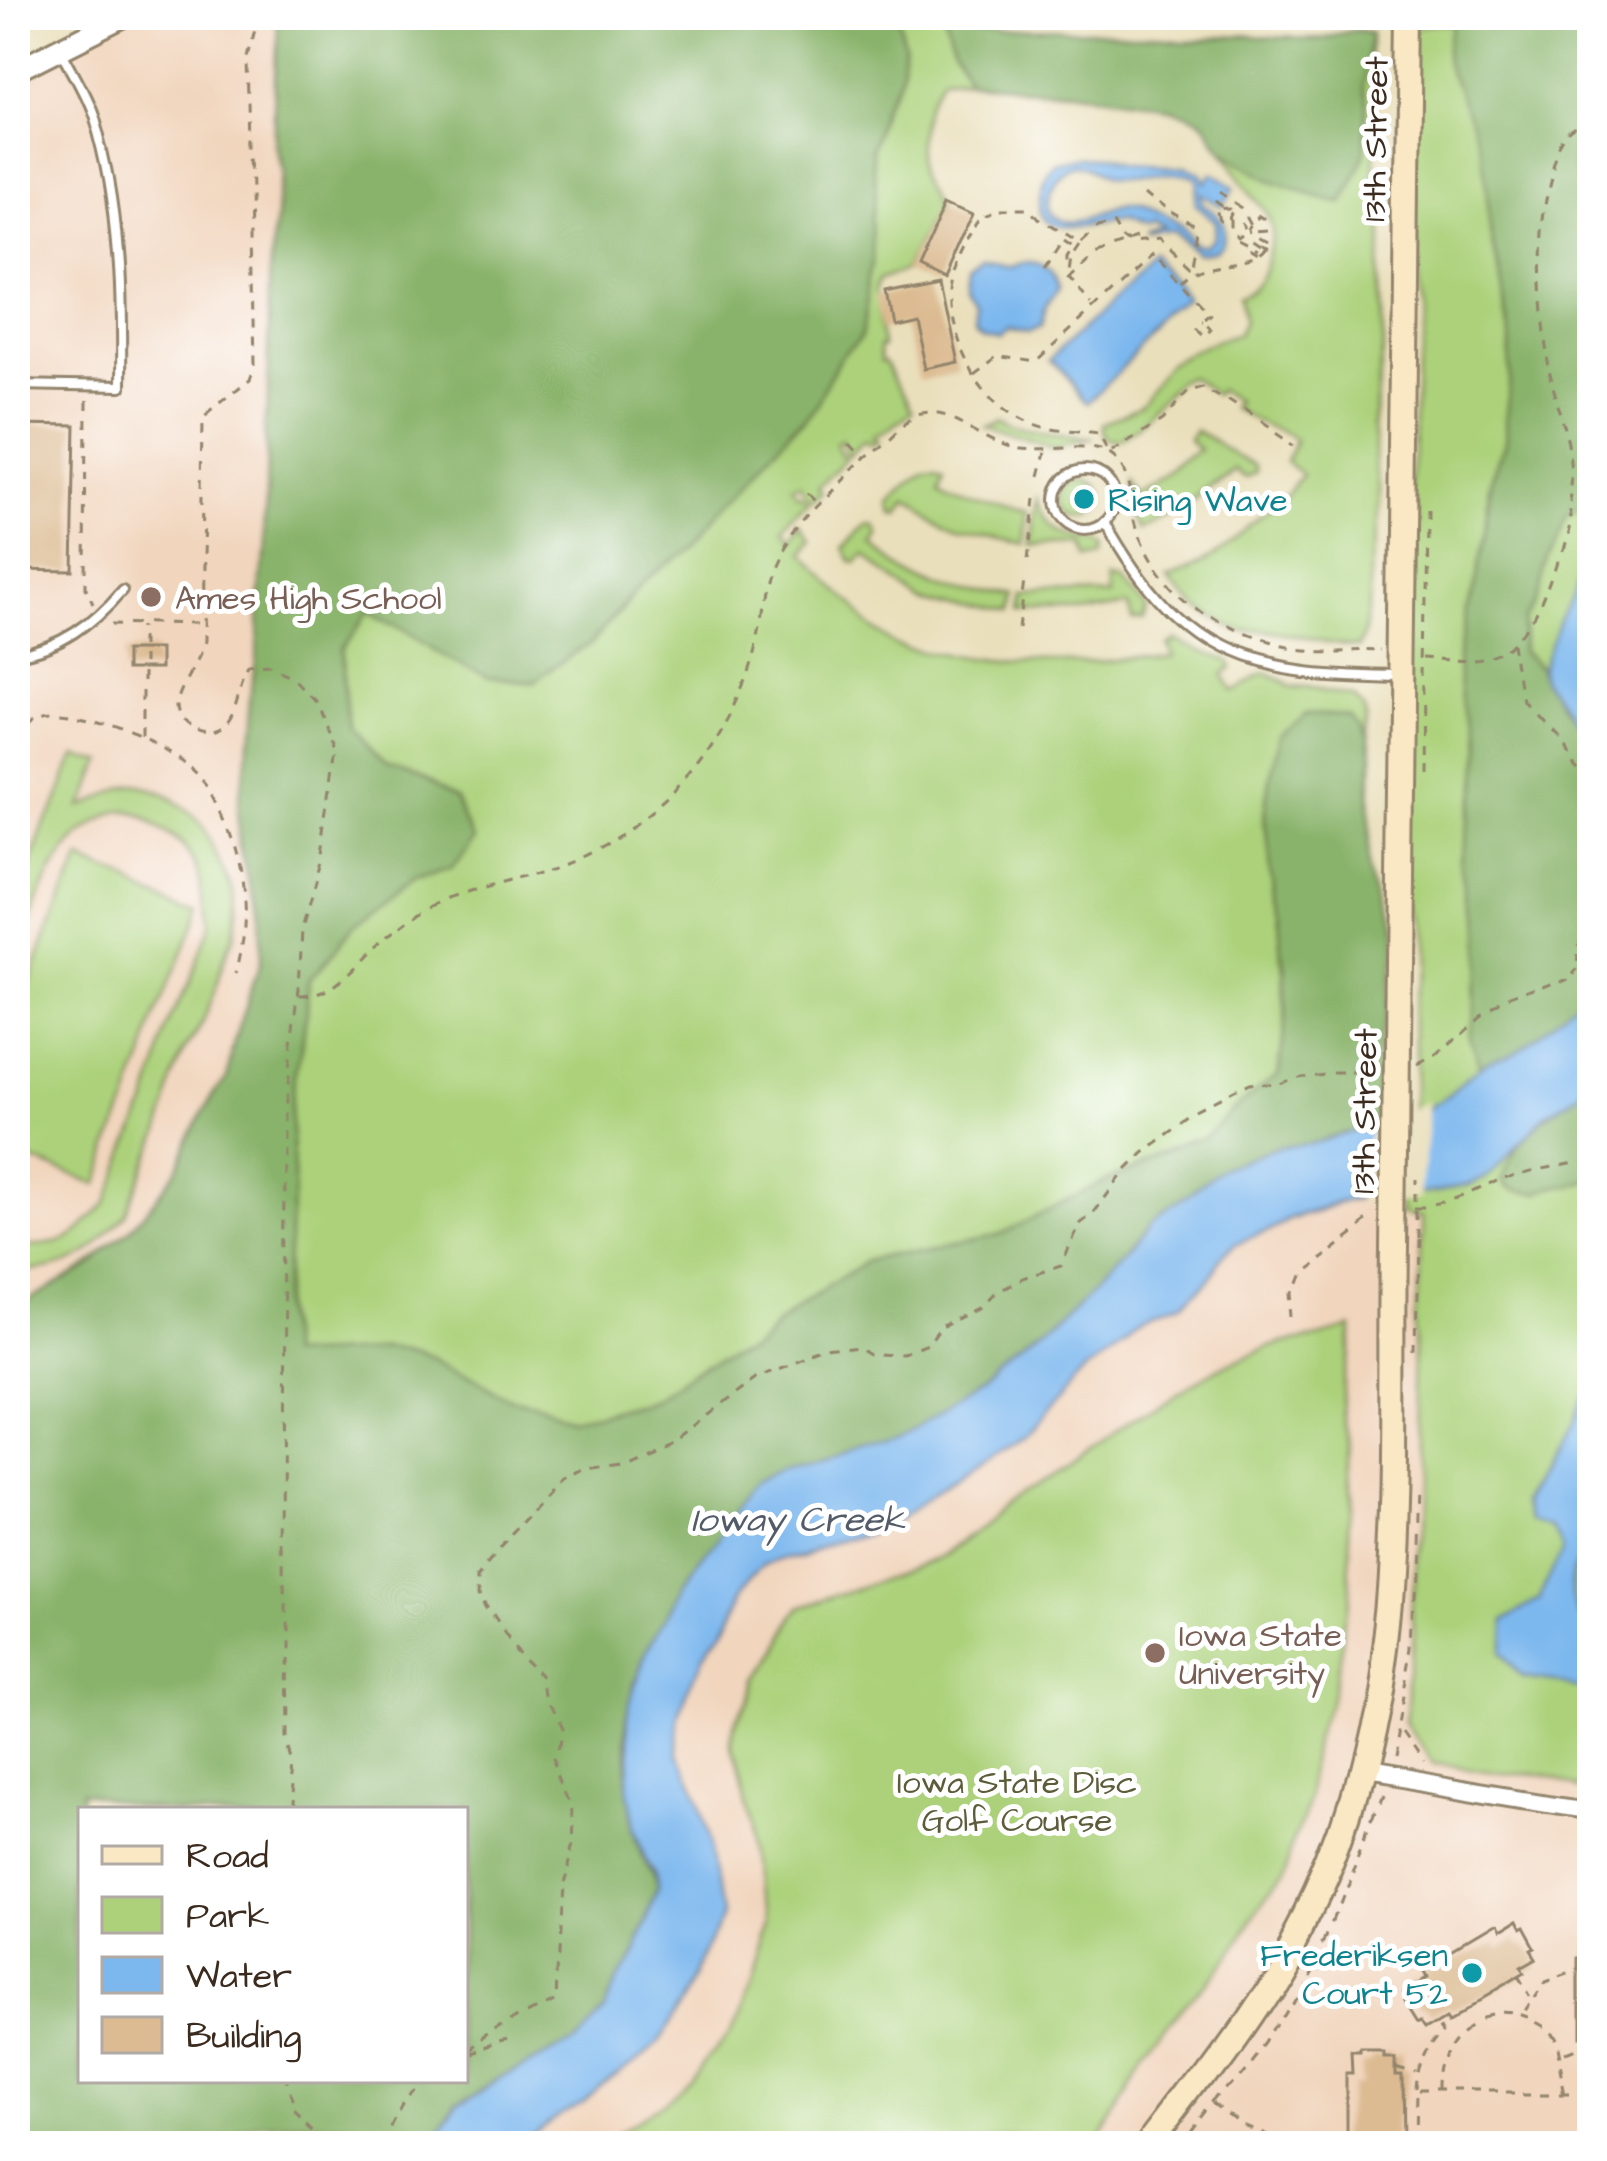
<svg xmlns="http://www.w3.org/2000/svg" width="1607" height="2161" font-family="'Architects Daughter',sans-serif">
<rect width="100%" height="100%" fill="#fff"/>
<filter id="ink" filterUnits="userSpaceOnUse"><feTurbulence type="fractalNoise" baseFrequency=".00833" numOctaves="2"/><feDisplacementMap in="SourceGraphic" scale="24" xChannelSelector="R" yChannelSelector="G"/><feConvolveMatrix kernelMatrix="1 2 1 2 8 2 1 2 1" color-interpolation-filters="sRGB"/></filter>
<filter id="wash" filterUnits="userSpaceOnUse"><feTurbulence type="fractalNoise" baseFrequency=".004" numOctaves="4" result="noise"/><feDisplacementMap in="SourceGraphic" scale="48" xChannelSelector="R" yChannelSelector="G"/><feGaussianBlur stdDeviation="2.7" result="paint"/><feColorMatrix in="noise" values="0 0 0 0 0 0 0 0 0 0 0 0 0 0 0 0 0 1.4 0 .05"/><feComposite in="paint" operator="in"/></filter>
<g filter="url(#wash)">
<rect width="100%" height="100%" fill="#eadfbb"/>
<!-- built -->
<g fill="#f1d5bd">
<path d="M 129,15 L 281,15 L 293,1121 L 81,1810 L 81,2080 L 15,2146 L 15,72 Z"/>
<path d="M 1592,1172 L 1592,2146 L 533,2146 L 656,2038 L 700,1973 L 710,1847 L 680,1760 L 686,1725 L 709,1669 L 746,1605 L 772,1575 L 813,1563 L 882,1529 L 989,1464 L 1025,1436 L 1086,1369 L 1130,1332 L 1177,1312 L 1232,1248 L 1293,1215 L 1369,1196 L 1395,1213 L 1424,1211 Z"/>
</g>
<!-- green -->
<g fill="#acd17a" stroke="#747e4c" stroke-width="3">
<path d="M 1419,26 L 1592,28 L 1592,1789 L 1425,1763 L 1403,1725 L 1412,1670 L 1417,1592 L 1424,1233 L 1424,1212 L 1410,1207 L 1407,673 Z"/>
<path d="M 1376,29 L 1372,627 L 1363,644 C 1296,646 1207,641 1169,576 C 1221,558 1268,520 1299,476 L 1284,464 L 1295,441 L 1248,408 L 1252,401 L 1236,390 L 1231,396 L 1207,382 C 1181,385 1150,429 1120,443 L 1107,438 L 1104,423 L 1142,408 L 1178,370 L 1246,337 L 1252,322 L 1243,299 C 1263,286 1269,279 1275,256 C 1285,218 1268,207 1241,186 C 1229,176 1220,162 1210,150 L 1244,168 L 1364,154 L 1366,79 Z"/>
<path d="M 944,31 L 952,63 L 968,85 L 940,92 C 921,128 921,165 949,196 L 919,263 L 892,272 L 886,284 L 891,334 L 887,335 L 888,349 L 892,349 L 915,400 L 901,406 L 884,424 L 889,429 L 883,434 L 878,430 L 861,447 L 855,431 L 848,434 L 858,450 L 827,481 L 831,487 L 816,502 L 806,485 L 797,490 L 802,499 L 807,497 L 813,505 L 783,537 L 790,545 L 803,529 L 812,542 L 798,557 C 911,663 1014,678 1163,652 L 1160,639 L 1168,633 L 1212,655 L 1215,662 L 1206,668 L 1217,685 L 1244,673 L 1254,672 L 1285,686 L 1360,690 L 1371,699 L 1377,710 L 1379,740 L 1372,722 L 1361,712 L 1309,710 L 1281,739 L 1268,827 L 1280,977 L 1270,1072 L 1211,1147 L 1107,1180 L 1000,1234 L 868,1260 L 773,1314 L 665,1390 L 581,1425 L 512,1409 L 429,1367 L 374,1352 L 289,1357 L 81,1810 L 81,2080 L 15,2146 L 15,1317 L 293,1121 L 309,980 L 353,925 L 417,877 L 453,866 L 459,791 L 388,769 L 345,726 L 345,649 L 367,613 L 487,684 L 535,686 L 589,646 L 810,417 L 868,329 L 882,259 L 875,216 L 877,162 L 899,103 L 907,60 L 899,32 Z"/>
<path d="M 997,417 C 1016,431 1070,437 1094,439 L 1055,448 L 982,425 Z"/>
<path d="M 1205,433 L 1256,466 L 1256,473 L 1246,477 L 1237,469 L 1190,509 L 1145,532 L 1136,511 L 1134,485 L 1143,497 L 1180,477 L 1209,452 L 1199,442 Z"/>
<path d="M 934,460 L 943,463 L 938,478 C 967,496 996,506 1029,513 L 1026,544 L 961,528 L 906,496 L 898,506 L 892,505 L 890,495 L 924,461 Z"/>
<circle cx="1084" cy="499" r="19"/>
<path d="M 1039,499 C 1055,538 1062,534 1100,543 L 1104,547 L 1102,557 L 1088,560 L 1084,546 L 1033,546 Z"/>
<path d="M 875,516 L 879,525 L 873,534 C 916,569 963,586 1018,596 L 1015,612 L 932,590 L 865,548 L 855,558 L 849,557 L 842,544 L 868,517 Z"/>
<path d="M 1114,577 L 1125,579 L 1146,606 L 1142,618 L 1132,620 L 1128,605 L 1084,613 L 1024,613 L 1026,597 L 1114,594 Z"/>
<path d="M 72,753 L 94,763 L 77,808 C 127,790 177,792 214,833 C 227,847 237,863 241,882 C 244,900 238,921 236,938 L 127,1218 C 94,1256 65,1270 16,1272 L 15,1245 C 58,1252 81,1235 108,1203 L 213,927 C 214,904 216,874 201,854 C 172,813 103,806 69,843 C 40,873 30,925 15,963 L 15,901 Z"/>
<path d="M 77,855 L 203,903 L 96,1185 L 15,1154 L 15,1019 Z"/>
<path d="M 1349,1306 C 1349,1511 1361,1720 1259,1905 C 1211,1991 1143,2062 1093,2146 L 616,2146 L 687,2080 L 732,2026 L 766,1924 L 760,1843 L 743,1798 L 734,1752 L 750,1684 L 798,1616 L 866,1587 L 959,1539 L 1200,1372 L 1270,1333 Z"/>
</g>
<!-- forest -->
<g fill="#89b36a" stroke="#626e44" stroke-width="3" fill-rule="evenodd">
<path d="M 279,15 L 590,15 L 899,32 L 907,60 L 899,103 L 877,162 L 875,216 L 882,259 L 868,329 L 810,417 L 589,646 L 535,686 L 487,684 L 368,614 L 345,648 L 346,726 L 388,769 L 459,791 L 478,829 L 453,866 L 417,877 L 353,925 L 309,980 L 293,1121 L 289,1356 L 374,1352 L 429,1367 L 512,1409 L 581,1425 L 665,1390 L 773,1314 L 868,1260 L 1000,1234 L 1107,1180 L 1211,1147 L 1270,1072 L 1280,977 L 1268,827 L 1281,738 L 1309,710 L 1361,712 L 1372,722 L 1379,740 L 1371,1130 L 1331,1141 L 1149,1229 L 1096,1289 L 1021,1361 L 981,1392 L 894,1439 L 788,1470 L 760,1485 L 711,1559 L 643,1686 C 629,1728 619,1784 631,1828 C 637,1850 649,1868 651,1892 L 603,2005 L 568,2040 L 452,2110 L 425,2146 L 15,2146 L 15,1308 L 90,1268 L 132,1232 L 179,1170 L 225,1079 L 261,963 L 260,891 L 243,765 L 264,522 ZM 81,1810 L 465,1810 L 465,2080 L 81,2080 Z"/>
<path d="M 1459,15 L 1592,15 L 1592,510 L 1564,519 L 1546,553 L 1528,607 L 1534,648 L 1552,671 L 1566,714 L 1592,752 L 1592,1005 L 1563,1031 L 1477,1081 L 1466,1050 L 1465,887 L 1473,629 L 1481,546 L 1501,450 L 1493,148 L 1464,71 Z"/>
<path d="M 1376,29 L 1366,79 L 1364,154 L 1342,191 C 1307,188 1239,176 1212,150 C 1196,136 1203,121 1177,110 C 1127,89 1025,90 968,85 L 952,63 L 944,31 Z"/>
<path d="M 1592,1098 L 1592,1172 L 1524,1197 L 1499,1183 L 1492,1173 C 1510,1132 1552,1115 1592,1098 Z"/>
</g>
<!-- water -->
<g fill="#7cb7ee" stroke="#5c7086" stroke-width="3" fill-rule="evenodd">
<path d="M 1071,158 L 1170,163 L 1187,173 L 1193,185 L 1199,174 L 1228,189 L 1218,211 L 1192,199 L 1196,210 C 1228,224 1238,259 1195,262 L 1162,237 L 1136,240 L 1136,237 L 1153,232 L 1141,225 L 1137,228 C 1126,226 1121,221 1113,219 C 1085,215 1049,241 1038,199 C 1035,184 1039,174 1049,164 ZM 1068,166 C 1082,167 1094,174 1107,176 C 1135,180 1160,158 1184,180 L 1187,210 L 1211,228 L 1212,244 L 1202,254 L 1191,253 C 1166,227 1139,200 1099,210 C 1086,213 1075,221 1061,216 C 1033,204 1047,173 1068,166 Z"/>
<path d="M 1023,262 C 1046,261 1050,271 1057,290 L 1044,310 L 1039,329 L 1027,333 L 1006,327 L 997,333 L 981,328 L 974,319 L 976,303 L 969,292 L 971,274 L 985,264 L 1009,268 Z"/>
<path d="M 1149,266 L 1187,307 L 1087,402 L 1048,361 Z"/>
<path d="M 1592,538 L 1592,752 C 1575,728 1559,705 1554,676 C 1548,648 1580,566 1592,538 Z"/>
<path d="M 1592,1005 L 1592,1098 L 1543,1119 L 1463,1179 L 1369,1196 L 1293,1215 L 1232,1248 L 1177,1312 L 1130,1333 L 1086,1369 L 1025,1436 L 989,1464 L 882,1529 L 813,1563 L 772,1575 L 746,1605 L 709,1669 L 686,1725 L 680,1760 L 710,1847 L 720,1915 L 700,1973 L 656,2038 L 533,2146 L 425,2146 L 452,2111 L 568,2040 L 603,2005 L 651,1892 L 649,1871 L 631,1828 L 625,1797 L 636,1705 L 656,1657 L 743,1505 L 760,1485 L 788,1470 L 894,1439 L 981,1392 L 1021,1361 L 1096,1289 L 1149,1229 L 1187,1206 L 1285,1158 L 1424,1111 L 1563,1031 Z"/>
<path d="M 1592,1372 L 1592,1544 C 1578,1564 1579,1600 1592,1621 L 1592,1686 L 1535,1678 L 1502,1662 L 1503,1627 L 1549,1608 L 1564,1549 L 1553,1529 L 1535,1524 L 1532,1501 L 1571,1433 Z"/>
</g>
<!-- pier -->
<path fill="#eadfbb" d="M 1424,1104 L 1424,1192 L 1370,1202 L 1371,1123 Z"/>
<g id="blocks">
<!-- building -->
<g fill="#dcbb92">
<path d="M 949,196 L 975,208 L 945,276 L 919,263 Z"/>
<path d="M 938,280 L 955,362 L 923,369 L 912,315 L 890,320 L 884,291 Z"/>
<path d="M 15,425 L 76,426 L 73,571 L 15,570 Z"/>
<rect x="127" y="650" width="31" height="20"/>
<path d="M 1513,1925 L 1517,1933 L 1521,1931 L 1532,1951 L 1528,1953 L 1533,1961 L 1517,1970 L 1520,1975 L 1450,2016 L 1447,2012 L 1427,2024 L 1422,2017 L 1419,2019 L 1406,1998 L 1410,1995 L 1406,1989 L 1426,1977 L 1423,1971 L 1492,1930 L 1495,1936 Z"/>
<path d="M 1582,1938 L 1592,1939 L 1592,2063 L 1582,2063 L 1582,2040 L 1576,2040 L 1576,1959 L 1582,1958 Z"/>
<path d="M 1368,2052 L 1390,2052 L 1390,2057 L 1399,2057 L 1399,2075 L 1404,2075 L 1405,2146 L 1352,2146 L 1352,2076 L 1359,2076 L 1358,2056 L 1368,2056 Z"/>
</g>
</g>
</g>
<g filter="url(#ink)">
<use href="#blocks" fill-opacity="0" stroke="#92846c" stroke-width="3"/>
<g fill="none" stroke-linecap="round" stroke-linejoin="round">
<defs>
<g id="service">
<path d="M 15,385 L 121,387 C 122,296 121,205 94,117 C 87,94 72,71 61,49"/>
<circle cx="1085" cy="500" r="30"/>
<path d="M 1105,522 C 1183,661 1248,671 1399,673"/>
<path d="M 15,655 C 61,648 93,624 123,589"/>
</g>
<path id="minor" d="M 1361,1774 L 1592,1812"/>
<path id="tertiary" d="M 15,71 L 126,15"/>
<g id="secondary">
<path d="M 1397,1049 L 1409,15"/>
<path d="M 1151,2146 C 1212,2066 1275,1987 1317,1894 C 1411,1692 1391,1463 1395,1245"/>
</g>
</defs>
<!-- service casing -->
<use href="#service" stroke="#92846c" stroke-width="14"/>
<!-- minor casing -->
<use href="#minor" stroke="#92846c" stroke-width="22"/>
<!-- tertiary casing -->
<use href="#tertiary" stroke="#92846c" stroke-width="27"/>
<!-- secondary casing -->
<use href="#secondary" stroke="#92846c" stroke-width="30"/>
<!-- path -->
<g stroke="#92846c" stroke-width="3" stroke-dasharray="9 9" stroke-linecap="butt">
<path d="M 259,15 L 248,59 L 255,364 L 250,379 L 203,416 L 200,644 C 196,667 177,684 175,704 C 174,728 204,742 223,728 C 239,715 237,686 250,669 L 271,668 L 295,678 L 314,698 L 338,752 L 323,856 L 302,929 L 299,990 L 284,1109 L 283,1647 L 284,1732 L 291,1755 L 286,1810"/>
<path d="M 1225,195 L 1248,209 L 1260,231 L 1271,230 L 1274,222"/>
<path d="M 1144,196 L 1169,217 L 1199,231 L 1191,270 L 1159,241 L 1133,244 L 1122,240 L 1112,223 L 1096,227 L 1080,241 L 1045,218 L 1034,204 L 1004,204 L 982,212 C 973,231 949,270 949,289 C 946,344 982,404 1034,424 C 1055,432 1076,431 1098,434 L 1109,454 L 1162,421 L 1189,391 L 1205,386 L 1292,444"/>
<path d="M 1221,204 L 1237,216 L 1233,225 L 1225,224"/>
<path d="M 1064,238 L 1073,244 L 1067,254 L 1067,265"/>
<path d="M 1079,243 L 1071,255 L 1068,277 L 1093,254 L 1136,239"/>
<path d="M 1254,251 L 1264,257 L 1270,248 L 1266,246 L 1262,252"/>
<path d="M 1045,266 L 1063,239"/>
<path d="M 1068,275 L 1091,305"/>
<path d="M 1180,283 C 1208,250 1260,277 1273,243 L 1262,237 L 1259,242"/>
<path d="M 1192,329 L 1201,337 L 1207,329 L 1199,322"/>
<path d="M 974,373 L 997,356 L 1036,362 L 1152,255 L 1207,314 L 1201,319"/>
<path d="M 87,401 L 86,588 L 93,603"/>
<path d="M 853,441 L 867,456"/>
<path d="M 1040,476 L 1046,452"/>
<path d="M 806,494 L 817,505"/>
<path d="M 1027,561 L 1035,499"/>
<path d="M 112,623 L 198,625"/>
<path d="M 1018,629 L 1024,581"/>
<path d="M 1521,646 L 1530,704 L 1559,736 L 1573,770 L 1592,782"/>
<path d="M 1427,661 C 1452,662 1485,668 1508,656 C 1544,638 1581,500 1575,462 C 1571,432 1557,403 1550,373 C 1536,311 1526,196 1562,140 C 1568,130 1582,125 1592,121"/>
<path d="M 15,736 C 24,727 32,718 45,714 C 83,705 190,753 209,786 C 242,846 254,907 236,973"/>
<path d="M 142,737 L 142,627"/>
<path d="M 1423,770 L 1426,510"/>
<path d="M 300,996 C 337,997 355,962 380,942 C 396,929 415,914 433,905 C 471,886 515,880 555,867 C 589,857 622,837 650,815 C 705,773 742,705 758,639 C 764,615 763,590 772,567 C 794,515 859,465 899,425 C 940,394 968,432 1008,445 C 1037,455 1088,441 1108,453 C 1131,467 1129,497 1135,520 C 1149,579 1204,628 1262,643 C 1300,654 1343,648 1382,650"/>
<path d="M 1417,1067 L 1433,1059 L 1478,1019 L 1564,984 L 1576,967 L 1580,943 L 1592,926"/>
<path d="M 1418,1206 C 1459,1208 1488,1178 1526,1168 C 1549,1163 1570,1161 1592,1152"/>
<path d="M 1290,1314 L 1288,1289 L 1296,1268 L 1373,1210"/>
<path d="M 1417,1353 L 1419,1235"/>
<path d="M 1399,1734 L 1420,1764"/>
<path d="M 1390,1759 L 1410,1648 L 1416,1495"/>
<path d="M 1514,1978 L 1527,1999"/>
<path d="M 1522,2015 L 1543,1982 L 1576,1970"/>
<path d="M 465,2049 L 554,2001 L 559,1887 L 572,1839 L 574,1805 L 555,1757 L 559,1731 L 546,1703 L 542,1677 L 502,1636 L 483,1608 L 477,1592 L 478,1573 L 489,1558 L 565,1478 L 587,1468 L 621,1463 L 672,1440 L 756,1378 L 830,1350 L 862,1346 L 874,1353 L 905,1356 L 928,1347 L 941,1329 L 983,1308 L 998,1292 L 1022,1278 L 1061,1266 L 1081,1223 L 1093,1214 L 1122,1175 L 1144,1153 L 1198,1115 L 1250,1088 L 1281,1085 L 1301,1076 L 1334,1072 L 1372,1072"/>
<path d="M 465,2052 L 510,2043"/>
<path d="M 1565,2055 L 1582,2048"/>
<path d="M 1399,2067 L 1417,2074"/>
<path d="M 286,2080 L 296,2116 L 327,2146"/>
<path d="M 1417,2093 C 1419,2066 1426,2046 1445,2027 L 1440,2016"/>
<path d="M 1442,2095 C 1441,2019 1502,1992 1558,2044 L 1568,2096"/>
<path d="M 1218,2104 L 1246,2125 L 1296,2146"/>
<path d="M 382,2146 C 388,2119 399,2100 418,2080"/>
<path d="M 1183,2146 L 1264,2043 L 1330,1929 L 1380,1797"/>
<path d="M 1416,2146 L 1417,2095 L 1592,2095"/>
</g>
<!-- service -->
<use href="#service" stroke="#fff" stroke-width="8"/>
<!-- minor -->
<use href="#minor" stroke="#fff" stroke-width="16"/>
<!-- tertiary -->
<use href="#tertiary" stroke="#fff" stroke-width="21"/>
<!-- secondary -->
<use href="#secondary" stroke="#fae7c3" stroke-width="24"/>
<defs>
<path id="secondary-bridge" d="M 1395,1245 L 1397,1049"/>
</defs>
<!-- secondary-bridge casing -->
<use href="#secondary-bridge" stroke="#92846c" stroke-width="30" stroke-linecap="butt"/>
<!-- path-bridge -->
<g stroke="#92846c" stroke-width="3" stroke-dasharray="9 9" stroke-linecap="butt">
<path d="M 1225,224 L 1222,212 L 1236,211 L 1236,234 L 1243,239 L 1251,233 L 1248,224"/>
<path d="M 1243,242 L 1262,252"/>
<path d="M 1265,247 L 1256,241 L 1254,229 L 1265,216 L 1274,222"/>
<path d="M 1198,322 L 1199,322"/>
<path d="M 1419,1235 L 1419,1177"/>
</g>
<!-- secondary-bridge -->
<use href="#secondary-bridge" stroke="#fae7c3" stroke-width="24"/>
</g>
</g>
<!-- markers -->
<g fill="#0f9aa8" stroke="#fff" stroke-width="4.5">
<circle cx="1084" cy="499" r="12"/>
<circle cx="1472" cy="1973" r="12"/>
</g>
<g fill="#8d6e63" stroke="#fff" stroke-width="4.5">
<circle cx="151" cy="597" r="12"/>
<circle cx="1155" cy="1653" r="12"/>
</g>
<g text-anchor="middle" stroke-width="10" stroke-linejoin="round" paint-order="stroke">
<!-- street labels -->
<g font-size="33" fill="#3b2a1e" stroke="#fff">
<text transform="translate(1374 139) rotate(-89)" y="12">13th Street</text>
<text transform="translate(1363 1111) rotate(-89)" y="12">13th Street</text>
</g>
<!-- culture labels -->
<g font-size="33" fill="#0d838f" stroke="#fff" text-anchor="start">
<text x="1108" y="511">Rising Wave</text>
<text x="1448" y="1966" text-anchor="end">Frederiksen<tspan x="1448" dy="38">Court 52</tspan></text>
</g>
<!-- education labels -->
<g font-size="33" fill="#785e54" stroke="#fff" text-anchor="start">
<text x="175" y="609">Ames High School</text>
<text x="1179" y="1646">Iowa State<tspan x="1179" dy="38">University</tspan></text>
</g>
<!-- park labels -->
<g font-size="33" fill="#5d5c3a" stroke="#fff">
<text x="1017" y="1793">Iowa State Disc<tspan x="1017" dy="38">Golf Course</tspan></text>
</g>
<!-- water labels -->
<g font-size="36" font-style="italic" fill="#525b67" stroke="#fff">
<text x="798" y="1531">Ioway Creek</text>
</g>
</g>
<!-- margin -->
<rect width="1607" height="2161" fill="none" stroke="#fff" stroke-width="60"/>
<!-- legend -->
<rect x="78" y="1807" width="390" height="276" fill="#ffffff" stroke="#b1aaa5" stroke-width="3"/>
<rect x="102" y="1846" width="60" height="18" fill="#fae7c3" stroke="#b1aaa5" stroke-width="3"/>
<text x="186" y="1867" font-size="36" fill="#3b2a1e">Road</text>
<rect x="102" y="1897" width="60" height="36" fill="#acd17a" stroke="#b1aaa5" stroke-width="3"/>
<text x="186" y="1927" font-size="36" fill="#3b2a1e">Park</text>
<rect x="102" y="1957" width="60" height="36" fill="#7cb7ee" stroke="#b1aaa5" stroke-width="3"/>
<text x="186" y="1987" font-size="36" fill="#3b2a1e">Water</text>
<rect x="102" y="2017" width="60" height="36" fill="#dcbb92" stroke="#b1aaa5" stroke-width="3"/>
<text x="186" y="2047" font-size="36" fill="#3b2a1e">Building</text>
</svg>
